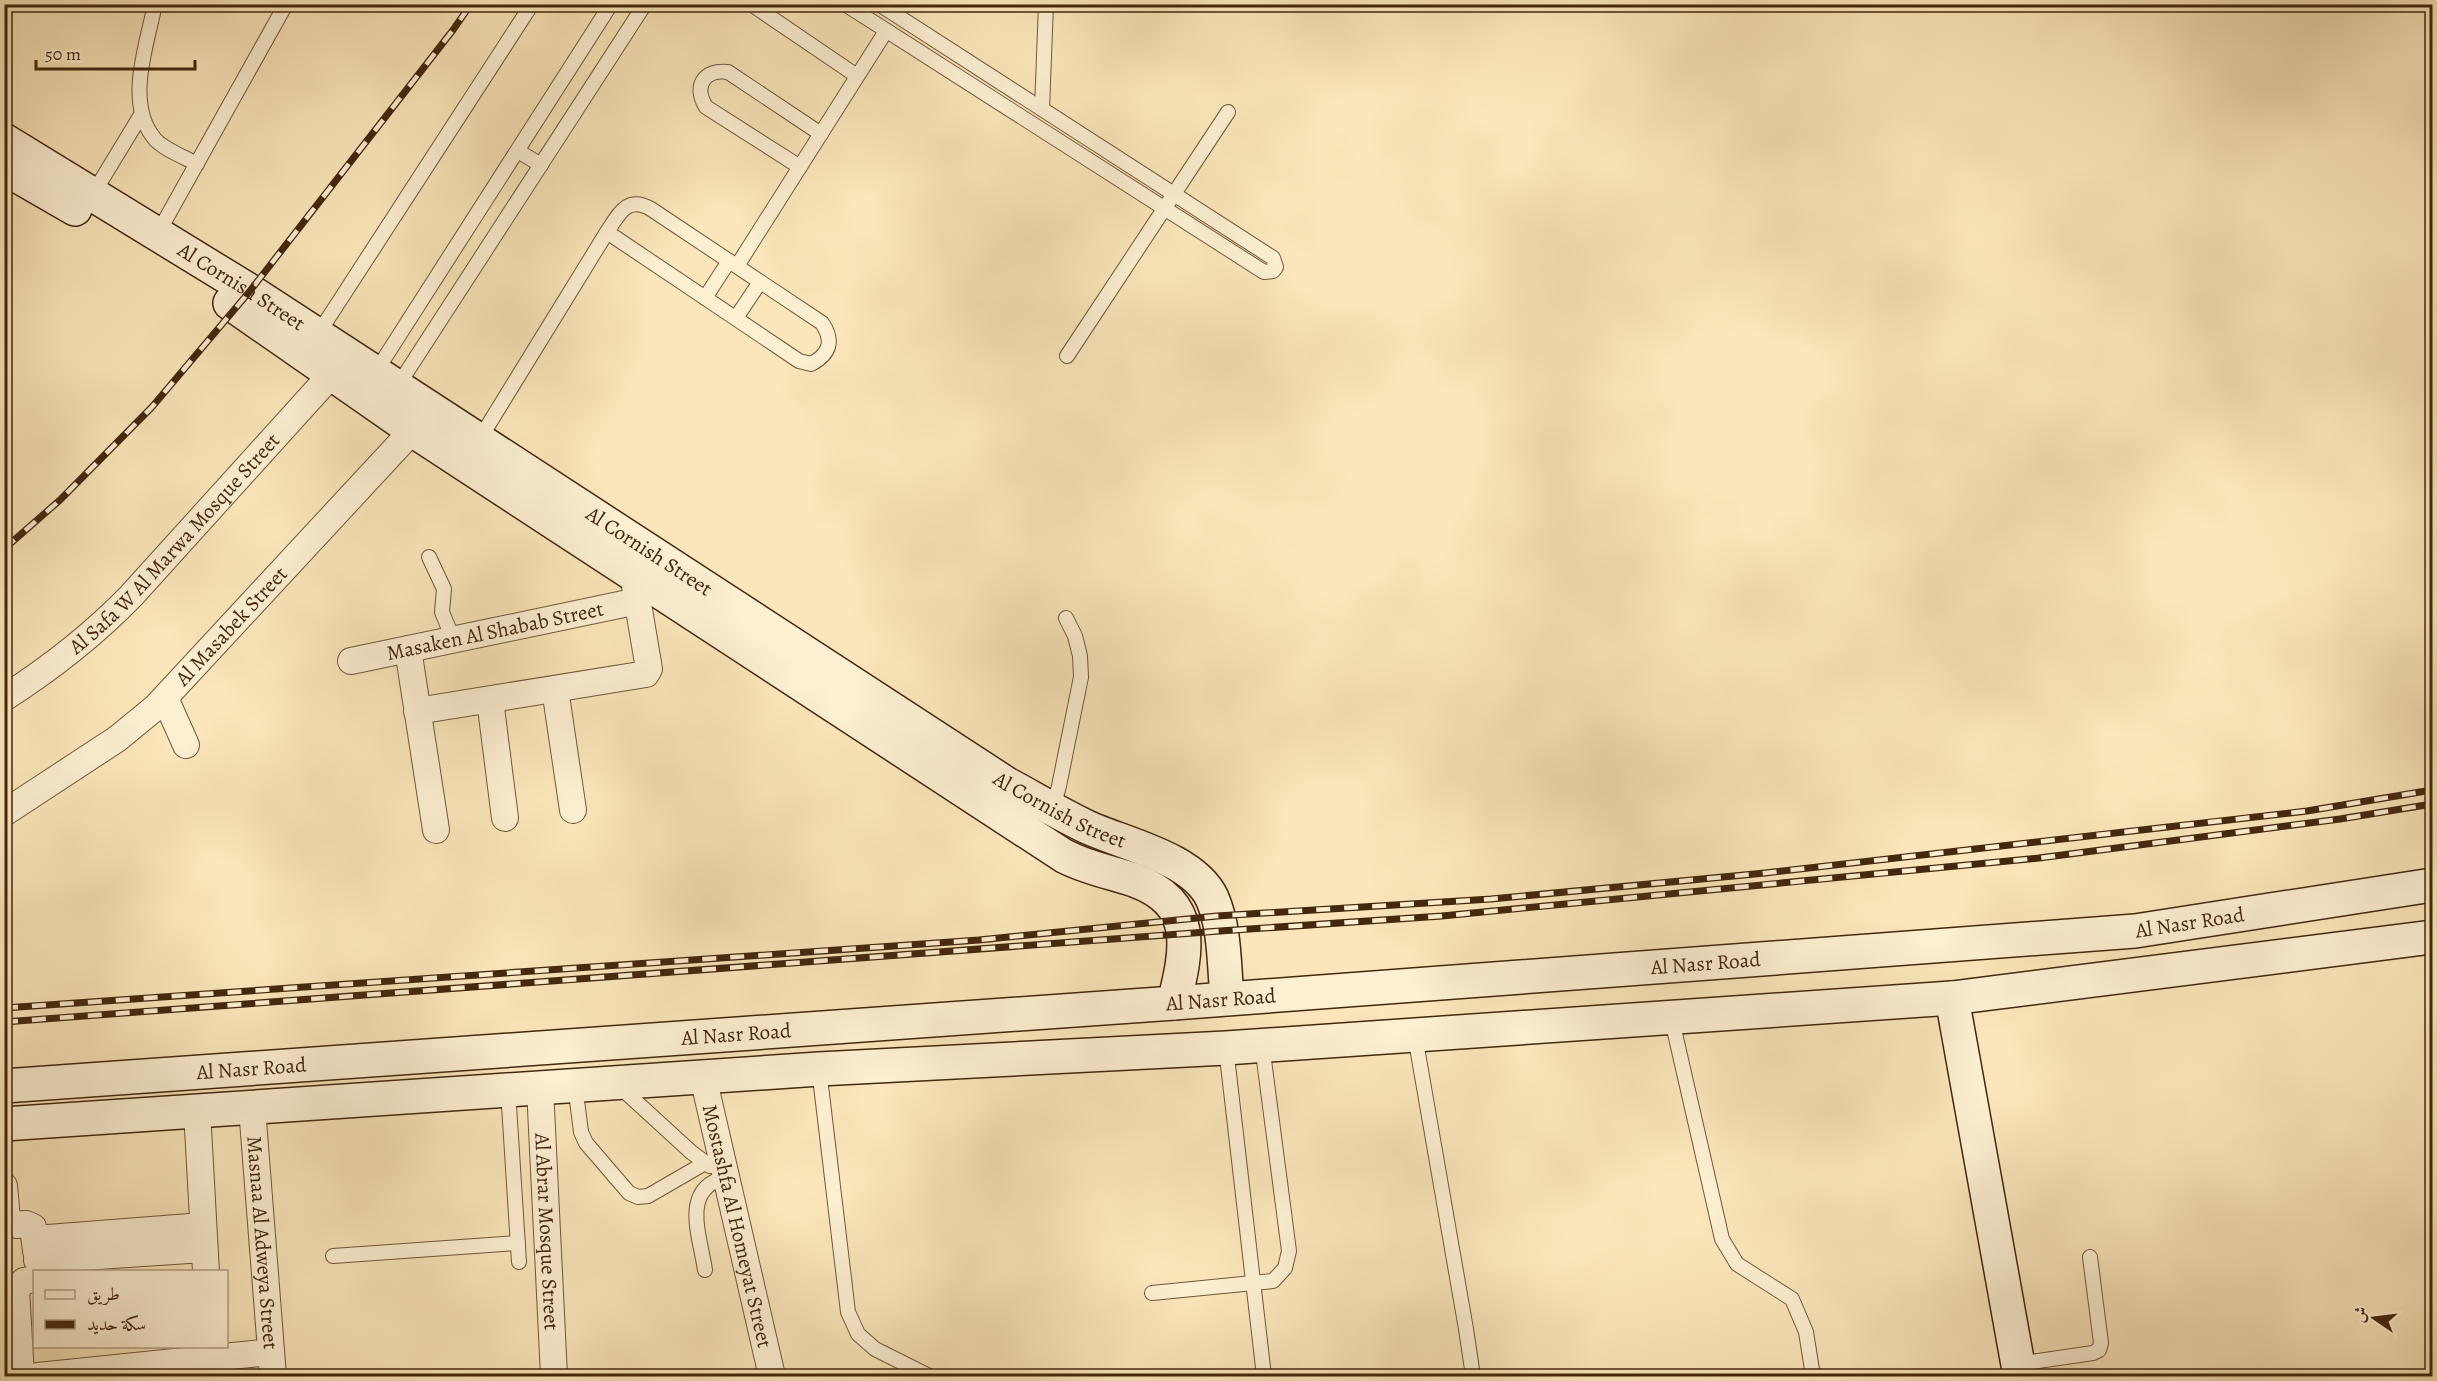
<svg xmlns="http://www.w3.org/2000/svg" width="2437" height="1381" font-family="Alegreya,Amiri,serif">
<rect width="100%" height="100%" fill="#fae6ba"/>
<filter id="stains"><feTurbulence type="fractalNoise" baseFrequency=".00333" numOctaves="4"/><feColorMatrix values="0 0 0 0 .2 0 0 0 0 .09 0 0 0 0 .02 0 0 0 .5 -.17"/></filter>
<radialGradient id="worn" r=".72"><stop offset=".6" stop-color="#630" stop-opacity="0"/><stop offset="1" stop-color="#630" stop-opacity=".3"/></radialGradient>
<g fill="none" stroke-linecap="round" stroke-linejoin="round">
<defs>
<g id="lane">
<path d="M 155,4 C 147,45 125,102 154,138 C 161,148 186,158 197,164"/>
<path d="M 751,4 L 857,76"/>
<path d="M 845,4 L 1264,272 L 1273,271 L 1276,267 L 1273,258 L 879,4"/>
<path d="M 1042,109 L 1046,4"/>
<path d="M 518,151 L 541,165"/>
<path d="M 800,167 L 706,107 C 693,86 704,69 728,72 L 821,134"/>
<path d="M 93,194 L 141,115"/>
<path d="M 158,233 L 286,4"/>
<path d="M 737,266 L 886,31"/>
<path d="M 705,298 L 729,261"/>
<path d="M 736,318 L 760,282"/>
<path d="M 318,334 L 532,4"/>
<path d="M 1067,356 L 1228,112"/>
<path d="M 375,373 L 611,4"/>
<path d="M 397,387 L 645,4"/>
<path d="M 479,440 L 607,232 C 619,214 627,195 651,209 L 822,323 C 834,341 830,354 811,364 L 799,361 L 607,232"/>
<path d="M 429,557 L 444,589 L 442,612 L 453,639"/>
<path d="M 1053,808 L 1059,786 L 1081,677 L 1080,656 L 1075,636 L 1066,618"/>
<path d="M 1671,1016 L 1722,1239 L 1737,1264 L 1792,1299 L 1806,1332 L 1813,1376"/>
<path d="M 1415,1036 L 1466,1329 L 1473,1376"/>
<path d="M 1226,1048 L 1264,1376"/>
<path d="M 819,1069 L 848,1312 L 858,1334 L 875,1349 L 929,1376"/>
<path d="M 575,1085 L 581,1132 L 586,1143 L 629,1193 L 638,1197 L 648,1196 L 705,1163"/>
<path d="M 619,1086 L 691,1152 L 710,1166"/>
<path d="M 508,1090 L 519,1262"/>
<path d="M 333,1256 L 518,1243"/>
<path d="M 705,1270 C 700,1235 680,1189 726,1177"/>
<path d="M 1152,1293 L 1273,1281 L 1285,1268 L 1289,1251 L 1262,1045"/>
<path d="M 2018,1364 L 2093,1353 L 2099,1350 L 2101,1343 L 2090,1257"/>
</g>
<g id="street">
<path d="M 408,649 L 436,830"/>
<path id="s1" d="M 351,661 L 638,601"/>
<path d="M 555,689 L 573,810"/>
<path id="s2" d="M 4,698 C 51,668 92,636 131,596 L 331,375"/>
<path d="M 165,698 L 186,745"/>
<path d="M 490,700 L 505,818"/>
<path d="M 417,711 L 646,674 L 649,669 L 633,574"/>
<path id="s3" d="M 4,813 L 117,739 L 156,707 L 425,417"/>
<path id="s4" d="M 703,1077 L 772,1376"/>
<path id="s5" d="M 540,1088 L 554,1376"/>
<path id="s6" d="M 252,1108 L 273,1376"/>
<path d="M 197,1111 L 206,1272"/>
<path d="M 4,1186 L 7,1218 L 16,1225 L 26,1224 L 33,1227 L 36,1251"/>
<path d="M 35,1239 L 203,1226"/>
<path d="M 37,1260 L 204,1249"/>
<path d="M 21,1376 L 16,1289 L 24,1281 L 34,1279"/>
<path d="M 38,1376 L 271,1352"/>
</g>
<g id="secondary">
<path id="s7" d="M 4,140 L 250,291 L 1007,784 C 1033,798 1060,814 1087,827 C 1124,844 1193,858 1212,898 C 1225,927 1224,966 1227,997"/>
<path d="M 4,168 L 75,209"/>
<path d="M 230,303 L 414,431 L 1064,856 C 1087,868 1110,872 1134,880 C 1198,903 1187,950 1174,1003"/>
<path d="M 1952,998 L 2020,1376"/>
<path id="s8" d="M 4,1086 L 1174,1003 L 2135,931 L 2432,885"/>
<path d="M 4,1124 L 819,1069 L 1226,1048 L 1952,998 L 2432,937"/>
</g>
</defs>
<!-- lane casing -->
<use href="#lane" stroke="#715739" stroke-width="16"/>
<!-- street casing -->
<use href="#street" stroke="#715739" stroke-width="28"/>
<!-- secondary casing -->
<use href="#secondary" stroke="#43270e" stroke-width="36"/>
<!-- lane -->
<use href="#lane" stroke="#fcefd2" stroke-width="14"/>
<!-- street -->
<use href="#street" stroke="#fcefd2" stroke-width="26"/>
<!-- secondary -->
<use href="#secondary" stroke="#fcefd2" stroke-width="33"/>
<defs>
<g id="rail">
<path d="M 4,549 L 60,500 L 152,407 L 250,291 L 453,30 L 471,4"/>
<path d="M 4,1008 L 979,940 L 1217,916 L 1491,899 L 1765,873 L 2307,811 L 2432,790"/>
<path d="M 4,1022 L 1220,931 L 1442,916 L 2039,858 L 2340,819 L 2432,804"/>
</g>
</defs>
<!-- rail casing -->
<use href="#rail" stroke="#43270e" stroke-width="7"/>
<!-- rail -->
<use href="#rail" stroke="#fcefd2" stroke-width="4.5" stroke-dasharray="14" stroke-linecap="butt"/>
</g>
<g text-anchor="middle" stroke-width="6" stroke-linejoin="round" paint-order="stroke">
<!-- street labels -->
<g font-size="21" fill="#43270e" stroke="#fcefd2">
<text dy="7" stroke="none"><textPath href="#s7" startOffset="279">Al Cornish Street</textPath></text>
<text dy="7" stroke="none"><textPath href="#s2" startOffset="231">Al Safa W Al Marwa Mosque Street</textPath></text>
<text dy="7" stroke="none"><textPath href="#s7" startOffset="765">Al Cornish Street</textPath></text>
<text dy="7" stroke="none"><textPath href="#s3" startOffset="296">Al Masabek Street</textPath></text>
<text dy="7" stroke="none"><textPath href="#s1" startOffset="147">Masaken Al Shabab Street</textPath></text>
<text dy="7" stroke="none"><textPath href="#s7" startOffset="1251">Al Cornish Street</textPath></text>
<text dy="7" stroke="none"><textPath href="#s8" startOffset="2192">Al Nasr Road</textPath></text>
<text dy="7" stroke="none"><textPath href="#s8" startOffset="1706">Al Nasr Road</textPath></text>
<text dy="7" stroke="none"><textPath href="#s8" startOffset="1220">Al Nasr Road</textPath></text>
<text dy="7" stroke="none"><textPath href="#s8" startOffset="734">Al Nasr Road</textPath></text>
<text dy="7" stroke="none"><textPath href="#s8" startOffset="248">Al Nasr Road</textPath></text>
<text dy="7" stroke="none"><textPath href="#s4" startOffset="153">Mostashfa Al Homeyat Street</textPath></text>
<text dy="7" stroke="none"><textPath href="#s5" startOffset="144">Al Abrar Mosque Street</textPath></text>
<text dy="7" stroke="none"><textPath href="#s6" startOffset="135">Masnaa Al Adweya Street</textPath></text>
</g>
</g>
<!-- margin -->
<rect width="2437" height="1381" fill="none" stroke="#fae6ba" stroke-width="24"/>
<rect x="6" y="6" width="2425" height="1369" fill="none" stroke="#43270e" stroke-width="3"/>
<rect x="12" y="12" width="2413" height="1357" fill="none" stroke="#43270e" stroke-width="1.5"/>
<!-- legend -->
<rect x="33" y="1270" width="195" height="78" fill="#fcefd2" stroke="#b29f84" stroke-width="1.5"/>
<rect x="45" y="1290" width="30" height="9" fill="#fcefd2" stroke="#b29f84" stroke-width="1.5"/>
<text x="87" y="1300" font-size="18" fill="#43270e">طريق</text>
<rect x="45" y="1320" width="30" height="9" fill="#43270e" stroke="#b29f84" stroke-width="1.5"/>
<text x="87" y="1330" font-size="18" fill="#43270e">سكة حديد</text>
<!-- north arrow -->
<g transform="translate(2374 1318) rotate(284)" stroke="#fcefd2" stroke-width="4.5" paint-order="stroke">
<path d="M0-4.5L10 22L0 15L-10 22Z" fill="#43270e"/>
<text y="-9" font-size="16" font-weight="bold" text-anchor="middle" fill="#43270e">ش</text>
</g>
<!-- scale -->
<path d="M36 60v9h159v-9" fill="none" stroke="#43270e" stroke-width="3"/>
<text x="45" y="60" font-size="18" fill="#43270e" stroke="#fcefd2" stroke-width="4.5" paint-order="stroke">50 m</text>
<rect width="100%" height="100%" filter="url(#stains)"/>
<rect width="100%" height="100%" fill="url(#worn)"/>
</svg>
